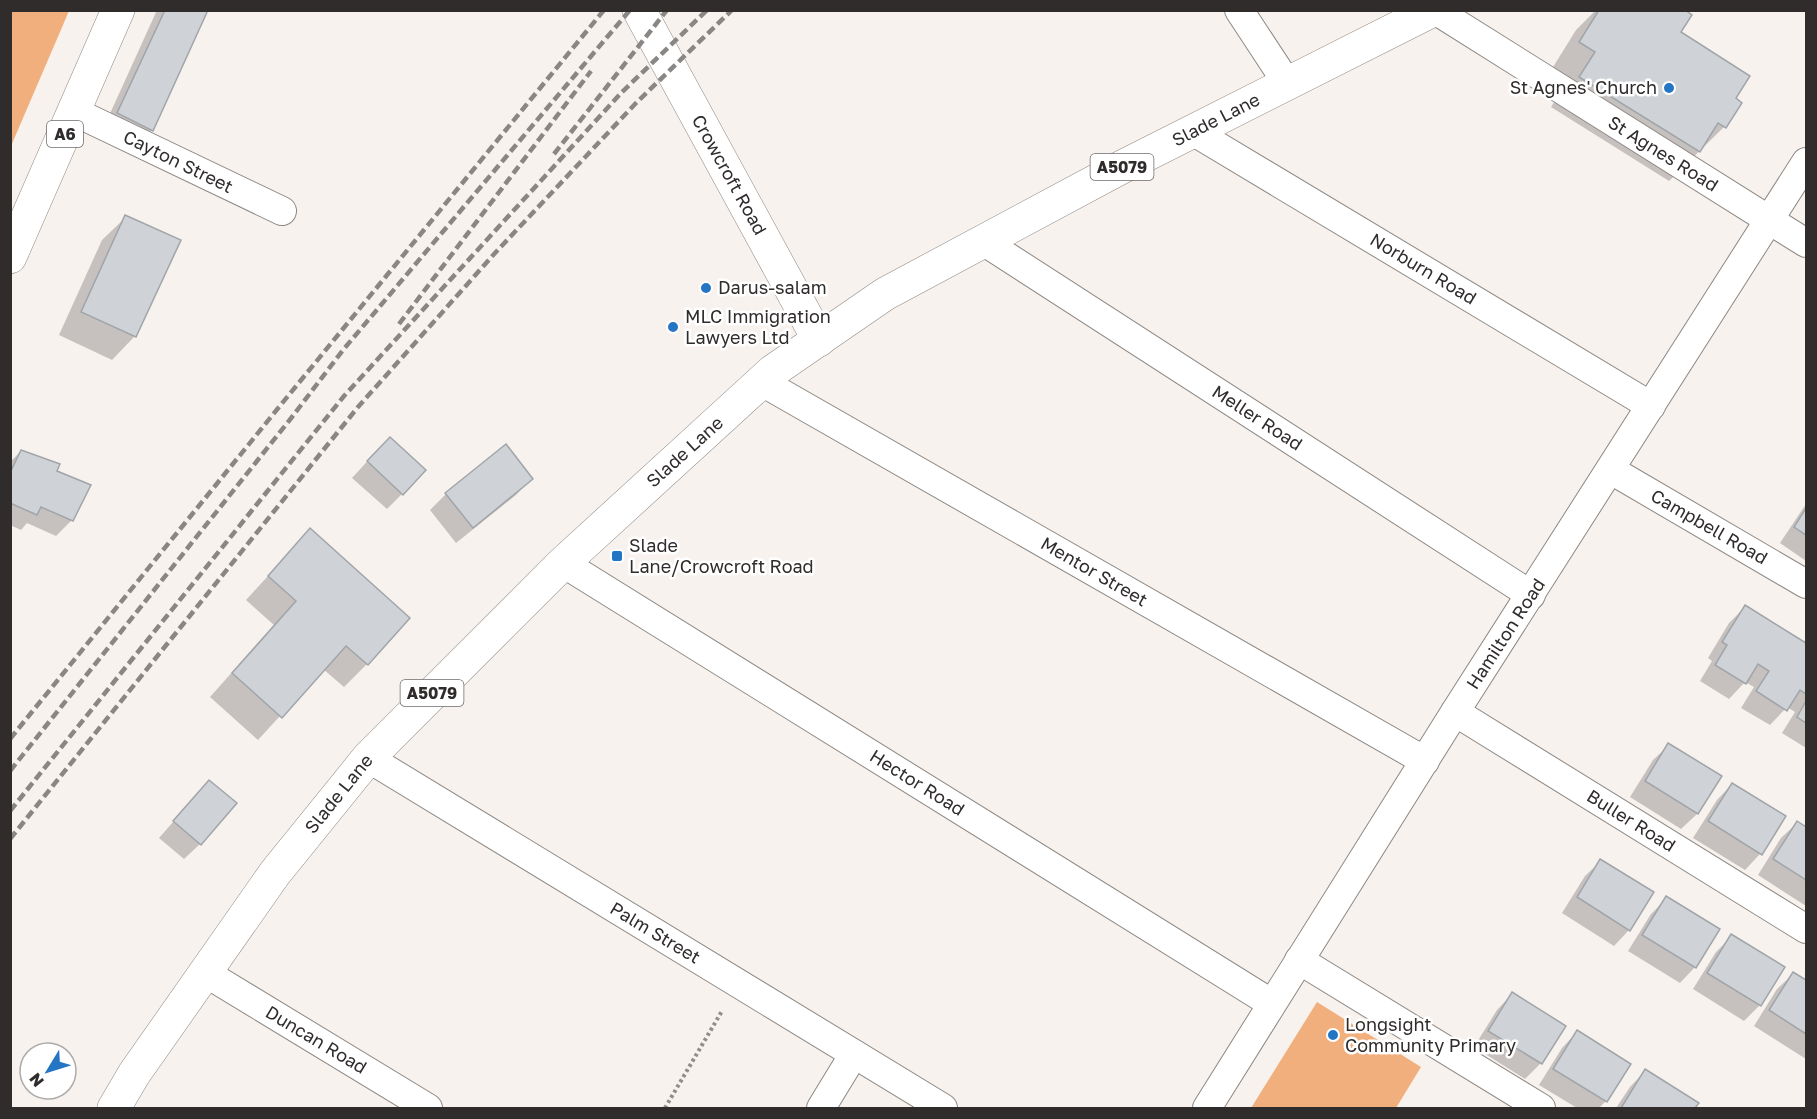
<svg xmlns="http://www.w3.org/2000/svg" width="1817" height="1119" font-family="'Golos Text',sans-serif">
<rect width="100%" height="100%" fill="#f8f2ee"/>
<!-- green -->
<g fill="#f1af7d">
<path d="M 11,10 L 69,11 L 11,146 L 10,11 Z"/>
<path d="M 1317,1002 L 1421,1067 L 1396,1108 L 1251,1108 Z"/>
</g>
<!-- shadow -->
<g fill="#0003">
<path d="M 157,10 L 207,10 L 152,130 L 136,146 L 103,129 Z"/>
<path d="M 1596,10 L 1682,10 L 1679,33 L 1734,99 L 1740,103 L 1724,127 L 1669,181 L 1551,107 L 1566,83 L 1550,72 L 1576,30 Z"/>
<path d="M 126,217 L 135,336 L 112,360 L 59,335 L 102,240 Z"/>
<path d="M 506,446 L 531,479 L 516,495 L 456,543 L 430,510 L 446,494 Z"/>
<path d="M 21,451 L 55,472 L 72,520 L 56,536 L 27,523 L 21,530 L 10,525 L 10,462 Z"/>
<path d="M 374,454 L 402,494 L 387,509 L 352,478 Z"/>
<path d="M 1806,504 L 1806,561 L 1780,543 Z"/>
<path d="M 310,530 L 367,664 L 344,687 L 323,669 L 258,740 L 210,697 L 274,625 L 246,600 Z"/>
<path d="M 1745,607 L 1806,645 L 1806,748 L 1782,733 L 1795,712 L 1787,707 L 1770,725 L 1741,708 L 1754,687 L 1745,682 L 1729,699 L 1700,681 L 1712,661 L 1708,658 L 1729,623 Z"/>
<path d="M 1669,745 L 1720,776 L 1697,814 L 1681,829 L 1630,797 L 1653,760 Z"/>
<path d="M 1732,784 L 1760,854 L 1745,870 L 1693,838 L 1717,800 Z"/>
<path d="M 194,798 L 200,844 L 184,859 L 159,838 Z"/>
<path d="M 1797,823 L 1806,829 L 1806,906 L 1758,875 L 1781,838 Z"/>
<path d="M 1601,861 L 1629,930 L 1614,946 L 1562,913 L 1585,876 Z"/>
<path d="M 1667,898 L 1695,967 L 1680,983 L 1628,951 L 1651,914 Z"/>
<path d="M 1732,936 L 1783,968 L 1760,1005 L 1744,1021 L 1693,989 L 1716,952 Z"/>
<path d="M 1793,974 L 1806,982 L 1806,1059 L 1754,1026 L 1777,989 Z"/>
<path d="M 1512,994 L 1564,1026 L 1541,1063 L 1525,1079 L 1474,1047 L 1497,1010 Z"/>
<path d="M 1577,1032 L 1606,1101 L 1599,1108 L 1577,1108 L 1539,1085 L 1562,1048 Z"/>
<path d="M 1645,1071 L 1697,1103 L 1693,1108 L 1616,1108 L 1630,1087 Z"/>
</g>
<!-- building -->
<g fill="#cfd3d8" stroke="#a0a5a9" stroke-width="1.5">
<path d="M 165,10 L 208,10 L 153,131 L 117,113 Z"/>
<path d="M 1599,10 L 1685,10 L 1692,15 L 1681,32 L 1750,76 L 1736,98 L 1742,103 L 1726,128 L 1718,123 L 1700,152 L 1579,77 L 1595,52 L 1579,42 Z"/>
<path d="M 125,215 L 181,240 L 136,337 L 81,312 Z"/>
<path d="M 390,437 L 426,470 L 403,495 L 367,461 Z"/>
<path d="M 506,444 L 533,479 L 473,528 L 445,493 Z"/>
<path d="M 21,450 L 60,464 L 57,471 L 91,485 L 73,521 L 41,507 L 37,515 L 10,503 L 10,473 Z"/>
<path d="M 1806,508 L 1806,535 L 1794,527 Z"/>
<path d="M 310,528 L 410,618 L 368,665 L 346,646 L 282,718 L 232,673 L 296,601 L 268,576 Z"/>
<path d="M 1745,605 L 1806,643 L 1806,694 L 1800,690 L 1787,711 L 1756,691 L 1769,671 L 1758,664 L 1746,684 L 1715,665 L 1727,645 L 1722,642 Z"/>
<path d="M 1806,701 L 1806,723 L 1797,717 Z"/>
<path d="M 1668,743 L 1722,776 L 1698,814 L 1645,781 Z"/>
<path d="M 209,780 L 237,803 L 201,845 L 173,821 Z"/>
<path d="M 1732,783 L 1786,816 L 1762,855 L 1708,821 Z"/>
<path d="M 1797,821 L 1806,827 L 1806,880 L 1773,859 Z"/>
<path d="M 1600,859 L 1654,892 L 1630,931 L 1577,897 Z"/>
<path d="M 1666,896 L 1720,929 L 1696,968 L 1642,935 Z"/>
<path d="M 1731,934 L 1785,967 L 1761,1006 L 1707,973 Z"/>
<path d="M 1793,972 L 1806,980 L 1806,1034 L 1769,1010 Z"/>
<path d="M 1512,992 L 1566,1026 L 1542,1064 L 1488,1031 Z"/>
<path d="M 1577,1030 L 1631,1064 L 1607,1102 L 1553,1069 Z"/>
<path d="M 1645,1069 L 1699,1103 L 1695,1108 L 1621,1108 Z"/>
</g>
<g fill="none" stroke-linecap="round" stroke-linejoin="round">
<defs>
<g id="minor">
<path d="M 1239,10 L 1287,83"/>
<path d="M 1435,10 L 1806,243"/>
<path d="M 75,112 L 282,211"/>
<path d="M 1194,132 L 1651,406"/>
<path d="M 983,241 L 1531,595"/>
<path d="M 762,382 L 1425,761"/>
<path d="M 1611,470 L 1806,584"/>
<path d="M 563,563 L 1271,1003"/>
<path d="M 1455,712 L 1806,929"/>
<path d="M 368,758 L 943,1108"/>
<path d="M 1299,960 L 1541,1108"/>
<path d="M 204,972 L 428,1108"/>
<path d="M 821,1108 L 854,1054"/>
<path d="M 1207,1108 L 1455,712 L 1806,162"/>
</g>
<path id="tertiary" d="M 639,10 L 819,340"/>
<path id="primary" d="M 114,1108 L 134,1074 L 275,873 L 368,758 L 563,563 L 773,371 L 885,294 L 1122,167 L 1433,10"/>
<path id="trunk" d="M 10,257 L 118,10"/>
</defs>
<!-- minor casing -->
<use href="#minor" stroke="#8d8884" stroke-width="30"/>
<!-- tertiary casing -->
<use href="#tertiary" stroke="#8d8884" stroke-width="34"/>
<!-- primary casing -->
<use href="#primary" stroke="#8d8884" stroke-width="34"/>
<!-- trunk casing -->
<use href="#trunk" stroke="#8d8884" stroke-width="34"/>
<!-- path -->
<path stroke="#918d8a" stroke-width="4" stroke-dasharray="3 3" stroke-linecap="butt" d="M 665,1108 L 722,1011"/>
<!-- minor -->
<use href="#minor" stroke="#fff" stroke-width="28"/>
<!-- tertiary -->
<use href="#tertiary" stroke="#fff" stroke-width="33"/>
<!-- primary -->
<use href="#primary" stroke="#fff" stroke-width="33"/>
<!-- trunk -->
<use href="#trunk" stroke="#fff" stroke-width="33"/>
<!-- rail -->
<g stroke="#8a8684" stroke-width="4.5" stroke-dasharray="9 4.5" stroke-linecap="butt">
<path d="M 554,154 L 667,10"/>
<path d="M 399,324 L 591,71"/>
<path d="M 10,739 L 279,407 L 604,10"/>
<path d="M 10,771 L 292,417 L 343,350 L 630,10"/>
<path d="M 10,811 L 344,396 L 622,92 L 707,10"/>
<path d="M 10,839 L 358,407 L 495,253 L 636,103 L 732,10"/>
</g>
</g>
<!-- markers -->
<g fill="#2475c3" stroke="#fff" stroke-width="2">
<circle cx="1669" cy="88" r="6"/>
<circle cx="706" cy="288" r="6"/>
<circle cx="673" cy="327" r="6"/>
<rect x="611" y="550" width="12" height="12" rx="3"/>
<circle cx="1333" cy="1035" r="6"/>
</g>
<g text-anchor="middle" stroke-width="5" stroke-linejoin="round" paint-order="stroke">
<!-- shield labels -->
<g fill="#fff" stroke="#6d6b6b" stroke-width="1.5">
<rect x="47" y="121" width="36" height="26" rx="4.5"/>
<rect x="1090.5" y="154" width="63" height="26" rx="4.5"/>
<rect x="400.5" y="680" width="63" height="26" rx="4.5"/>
</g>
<g font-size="16" font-weight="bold" fill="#2f2c2b">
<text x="65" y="140">A6</text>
<text x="1122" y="173">A5079</text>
<text x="432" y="699">A5079</text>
</g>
<!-- poi labels -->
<g font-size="18" fill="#2f2c2b" stroke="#fff" text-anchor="start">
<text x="1657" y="94" text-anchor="end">St Agnes' Church</text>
<text x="718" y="294">Darus-salam</text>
<text x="685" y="323">MLC Immigration<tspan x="685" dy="21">Lawyers Ltd</tspan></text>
<text x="629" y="552">Slade<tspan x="629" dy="21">Lane/Crowcroft Road</tspan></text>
<text x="1345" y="1031">Longsight<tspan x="1345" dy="21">Community Primary</tspan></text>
</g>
<!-- street labels -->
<g font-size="18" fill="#2f2c2b" stroke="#fff">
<text transform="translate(1216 120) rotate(-27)" y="6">Slade Lane</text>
<text transform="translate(1663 154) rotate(32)" y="6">St Agnes Road</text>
<text transform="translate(178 162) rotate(26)" y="6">Cayton Street</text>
<text transform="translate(729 175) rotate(61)" y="6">Crowcroft Road</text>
<text transform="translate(1423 269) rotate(31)" y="6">Norburn Road</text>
<text transform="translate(1257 418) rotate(33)" y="6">Meller Road</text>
<text transform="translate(685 452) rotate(-42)" y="6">Slade Lane</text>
<text transform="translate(1709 527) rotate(30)" y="6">Campbell Road</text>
<text transform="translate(1094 572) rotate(30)" y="6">Mentor Street</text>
<text transform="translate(1506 634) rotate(-57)" y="6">Hamilton Road</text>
<text transform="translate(917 783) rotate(32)" y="6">Hector Road</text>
<text transform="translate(339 794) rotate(-51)" y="6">Slade Lane</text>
<text transform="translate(1631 821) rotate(32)" y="6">Buller Road</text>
<text transform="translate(655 933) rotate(31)" y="6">Palm Street</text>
<text transform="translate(316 1040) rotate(31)" y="6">Duncan Road</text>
</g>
</g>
<!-- border -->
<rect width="1817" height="1119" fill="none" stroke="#2f2c2b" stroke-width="24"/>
<!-- north arrow -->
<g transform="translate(48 1071) rotate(232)"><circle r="28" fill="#ffffff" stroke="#acabaa" stroke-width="1.5"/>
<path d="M0-4.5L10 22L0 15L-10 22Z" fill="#2475c3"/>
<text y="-9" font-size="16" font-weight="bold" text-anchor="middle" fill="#2f2c2b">N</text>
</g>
</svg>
